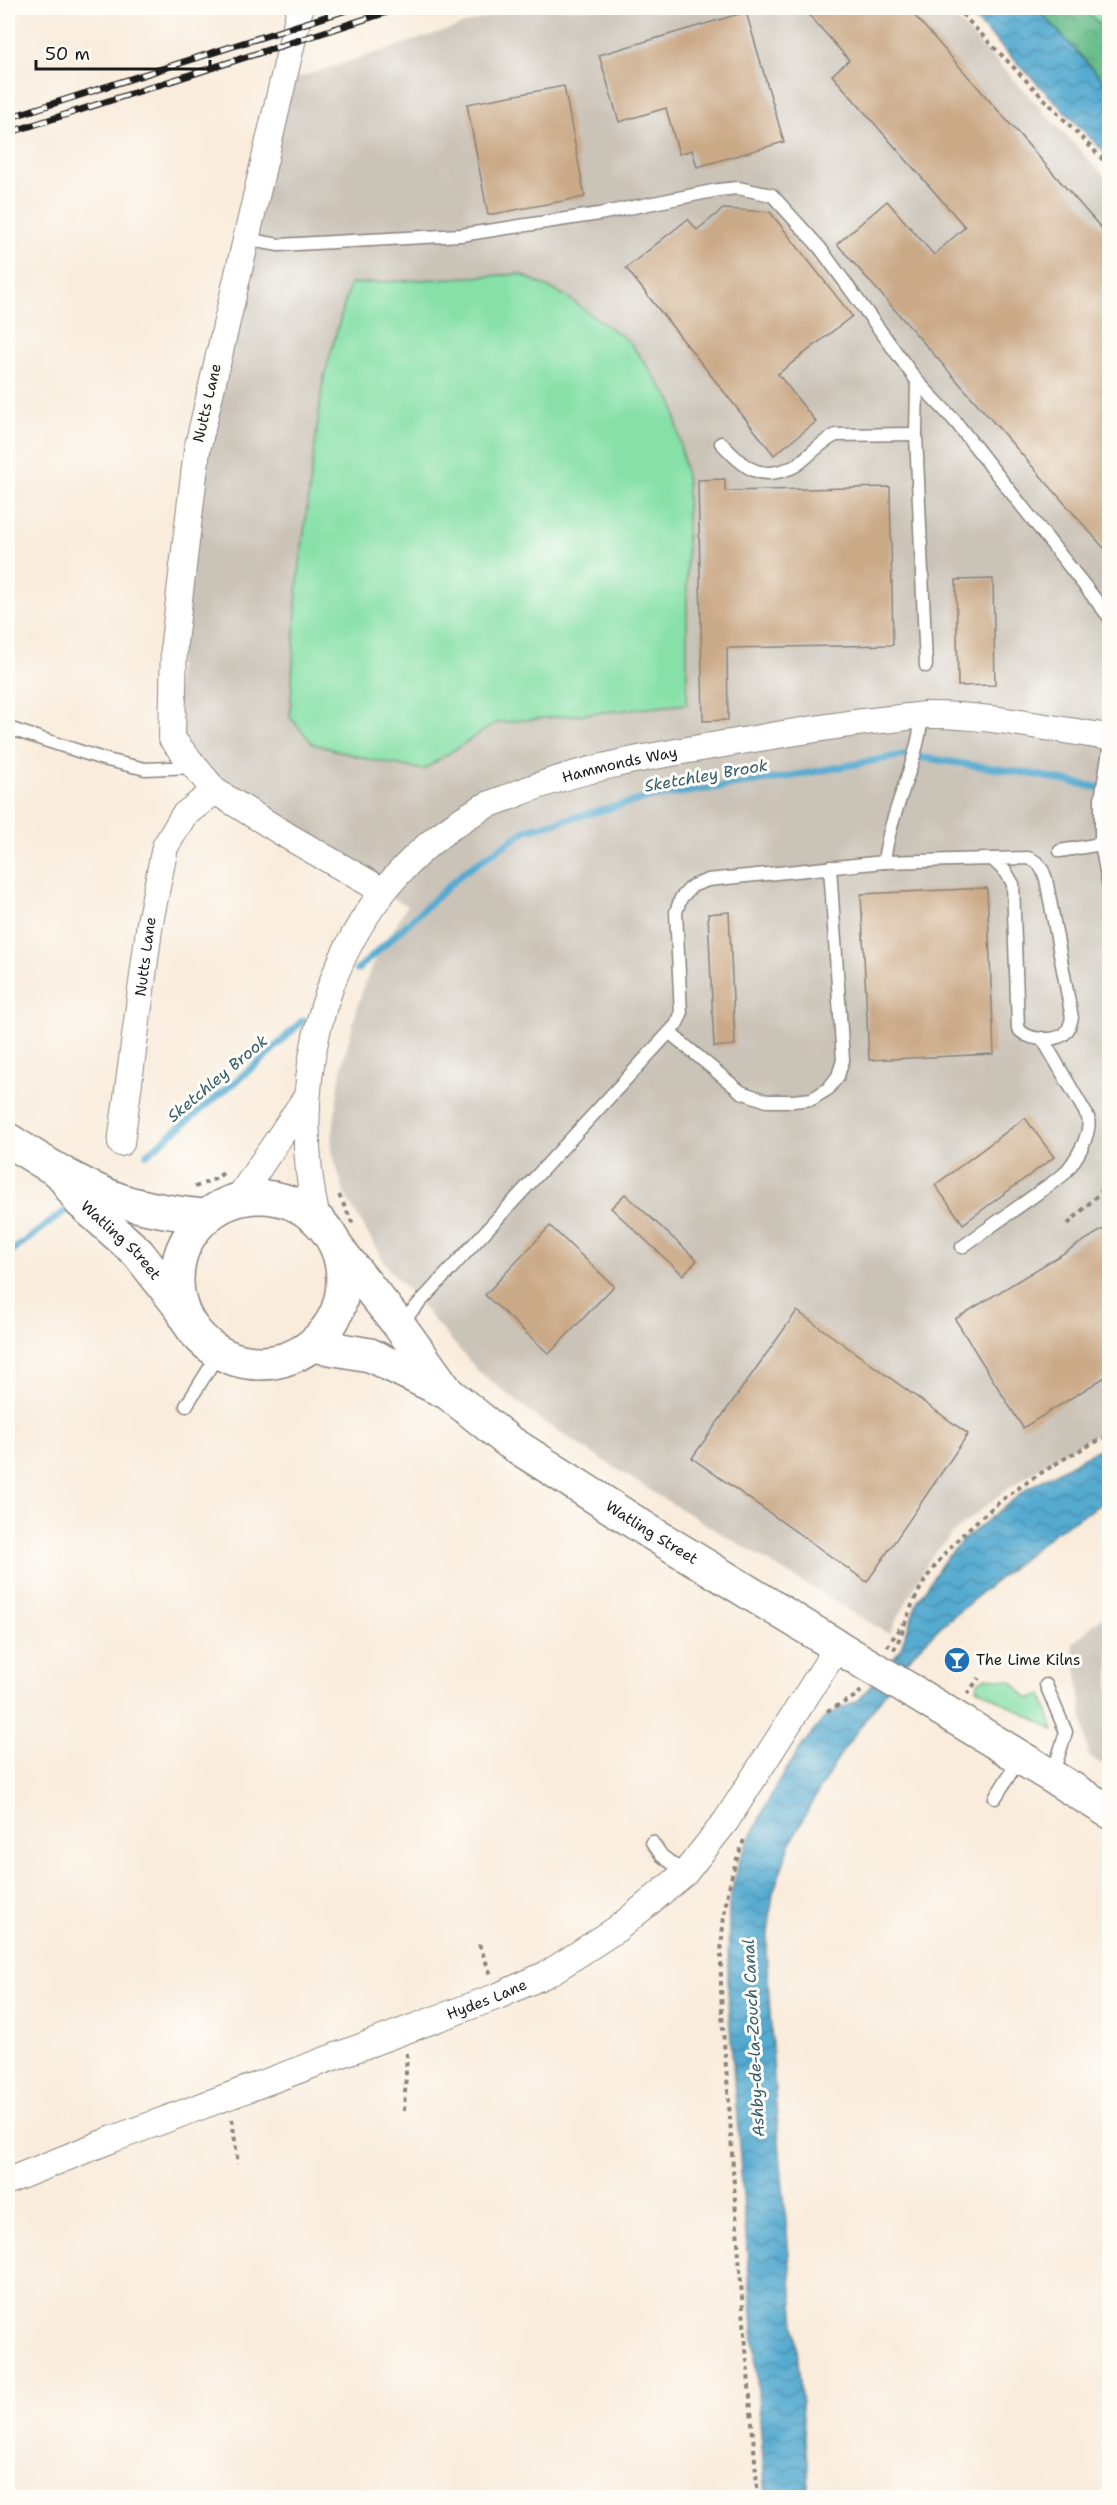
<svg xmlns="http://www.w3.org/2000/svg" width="1117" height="2505" font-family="'Shantell Sans',sans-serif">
<defs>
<pattern id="forest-crowns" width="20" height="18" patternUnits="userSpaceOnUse" patternTransform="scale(1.5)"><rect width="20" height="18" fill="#6cbe8c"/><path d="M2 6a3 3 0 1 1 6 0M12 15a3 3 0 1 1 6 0" fill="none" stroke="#589a72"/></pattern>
<pattern id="water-waves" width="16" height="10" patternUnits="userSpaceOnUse" patternTransform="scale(1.5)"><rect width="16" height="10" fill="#54aad0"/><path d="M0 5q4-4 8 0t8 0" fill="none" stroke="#458aa8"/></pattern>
</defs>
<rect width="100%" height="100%" fill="#fdfcf7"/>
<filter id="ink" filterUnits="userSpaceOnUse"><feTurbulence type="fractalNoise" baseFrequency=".0167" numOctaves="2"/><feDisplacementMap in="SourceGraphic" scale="12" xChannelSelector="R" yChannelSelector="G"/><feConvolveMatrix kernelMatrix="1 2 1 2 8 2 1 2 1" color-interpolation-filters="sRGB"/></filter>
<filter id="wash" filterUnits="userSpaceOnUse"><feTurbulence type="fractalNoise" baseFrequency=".008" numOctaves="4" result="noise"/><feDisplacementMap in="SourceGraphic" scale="24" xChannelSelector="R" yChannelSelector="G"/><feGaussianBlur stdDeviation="1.35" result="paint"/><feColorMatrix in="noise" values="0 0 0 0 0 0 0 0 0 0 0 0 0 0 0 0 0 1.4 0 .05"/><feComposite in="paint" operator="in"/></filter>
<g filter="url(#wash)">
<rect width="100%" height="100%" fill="#f9ecdc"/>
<!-- industrial -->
<g fill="#cac3b8">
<path d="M 515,8 L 946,8 L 1109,181 L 1109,1428 L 1059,1455 L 1004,1491 L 955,1531 L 931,1557 L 889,1634 L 659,1496 L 542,1421 L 478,1371 L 388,1268 L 344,1193 L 331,1147 L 341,1069 L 362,991 L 371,968 L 407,906 L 291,838 L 172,739 L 196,450 L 282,83 Z"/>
<path d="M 1109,1611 L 1109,1768 L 1088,1756 L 1073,1643 Z"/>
</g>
<!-- grass -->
<g fill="#86e0a7" stroke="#517e62" stroke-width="1.5">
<path d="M 1084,8 L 1109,8 L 1109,35 Z"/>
<path d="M 520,274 L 564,295 L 630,342 L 673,403 L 687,482 L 687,704 L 496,723 L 423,770 L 367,759 L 313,744 L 290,717 L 297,588 L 323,381 L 350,284 Z"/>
<path d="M 987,1677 L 1012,1681 L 1028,1699 L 1042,1694 L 1054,1730 L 976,1688 L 979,1681 Z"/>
</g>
<!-- forest -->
<path fill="url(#forest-crowns)" stroke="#446d54" stroke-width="1.5" d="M 1037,8 L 1084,8 L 1109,35 L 1109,87 Z"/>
<!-- water -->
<g fill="url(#water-waves)" stroke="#386376" stroke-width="1.5">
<path d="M 964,8 L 1037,8 L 1109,87 L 1109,157 Z"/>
<path d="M 1109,1443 L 1109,1499 L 1055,1532 L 940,1627 L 912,1655 L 840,1755 L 811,1804 L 790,1845 L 773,1893 L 766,1950 L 776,2107 L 810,2497 L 766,2498 L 728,2000 L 729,1903 L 739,1861 L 774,1789 L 801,1747 L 825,1717 L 859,1700 L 900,1650 L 918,1600 L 944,1561 L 963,1540 L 1028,1488 Z"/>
</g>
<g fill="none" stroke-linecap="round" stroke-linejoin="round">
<!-- stream -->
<g stroke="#54aad0" stroke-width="7">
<path d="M 357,970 L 464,872 L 527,830 L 651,797 L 781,778 L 904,755 L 1026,773 L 1110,790"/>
<path d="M 147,1154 L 264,1058 L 303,1020"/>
<path d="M 8,1254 L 69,1208"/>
</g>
</g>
<g id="blocks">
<!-- building -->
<g fill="#caa986">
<path d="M 803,8 L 908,8 L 1110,238 L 1110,555 L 837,244 L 887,201 L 934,255 L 965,227 L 832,75 L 849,60 Z"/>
<path d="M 746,12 L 784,142 L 697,167 L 692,150 L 679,154 L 666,108 L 619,122 L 599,55 Z"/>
<path d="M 564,86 L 585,197 L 488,215 L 467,104 Z"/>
<path d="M 723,209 L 770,212 L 852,316 L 778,374 L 816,422 L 774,455 L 626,268 L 688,219 L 697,230 Z"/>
<path d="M 725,479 L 725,491 L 890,487 L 893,645 L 727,648 L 728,720 L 703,721 L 698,480 Z"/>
<path d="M 993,579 L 995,685 L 958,686 L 956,580 Z"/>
<path d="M 987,888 L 994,1054 L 869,1060 L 861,894 Z"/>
<path d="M 729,912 L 735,1045 L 714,1047 L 708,914 Z"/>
<path d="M 1025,1118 L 1054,1157 L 963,1224 L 935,1185 Z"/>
<path d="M 625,1194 L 697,1260 L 683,1275 L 611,1208 Z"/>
<path d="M 1110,1225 L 1110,1374 L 1023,1428 L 955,1319 Z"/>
<path d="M 550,1226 L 614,1286 L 549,1354 L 485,1295 Z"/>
<path d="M 797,1311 L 968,1434 L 867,1582 L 692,1458 Z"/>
</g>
</g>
</g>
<g filter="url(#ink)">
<use href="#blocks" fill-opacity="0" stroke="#8a847c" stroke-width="1.5"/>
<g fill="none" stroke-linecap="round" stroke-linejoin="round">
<defs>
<g id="service">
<path d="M 245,239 L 279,245 L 461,235 L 599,214 L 718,190 L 738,188 L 772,195 L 820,248 L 917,381 L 916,434 L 926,666"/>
<path d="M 917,381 L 955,421 L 1110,618"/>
<path d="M 721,443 C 738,461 754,479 781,471 C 787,469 794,468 798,464 C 811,454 821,442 836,435 L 916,434"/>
<path d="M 8,728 L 103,759 L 145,769 L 194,767"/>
<path d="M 1110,744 L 1101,799 L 1101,844 L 1110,893"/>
<path d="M 1060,851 L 1101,844"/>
<path d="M 884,862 C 890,811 917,766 922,716"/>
<path d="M 670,1033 L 741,1092 L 767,1101 L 793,1101 L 812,1099 L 828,1089 L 838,1076 L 843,1060 L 830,867"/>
<path d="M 962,1247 L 1063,1175 C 1075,1162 1092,1135 1088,1117 L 1042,1038"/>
<path d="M 400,1324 L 676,1025 L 681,1015 L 676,912 L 681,898 L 692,886 L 708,880 L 884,862 L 1028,858 C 1040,862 1042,868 1046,879 L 1072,1018 C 1070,1024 1069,1031 1063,1035 C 1050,1042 1026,1040 1018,1028 L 1013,884 L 1006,872 L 992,859"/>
<path d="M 186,1406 L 219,1353"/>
<path d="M 1046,1685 L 1066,1732 L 1052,1776"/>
<path d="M 995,1798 L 1020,1758"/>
<path d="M 652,1842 L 662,1856 L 685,1873"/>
</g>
<g id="minor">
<path d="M 300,8 L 197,450 L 174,642 L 172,739 L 215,791 L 291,838 L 383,891"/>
<path id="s1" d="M 121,1143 L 150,922 L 165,847 L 184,815 L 215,791"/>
<path d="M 238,1199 L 307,1096"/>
<path id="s2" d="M 317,1219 C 282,1064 334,892 478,810 C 487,804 498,801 509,797 C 582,766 664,754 742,741 C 789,733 835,725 881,720 C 896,719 911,716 926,715 C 987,714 1049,729 1110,737"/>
<path id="s3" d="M 8,2181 L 113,2139 L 498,1996 L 549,1973 L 617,1929 L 685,1873 L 726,1821 L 838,1646"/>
</g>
<g id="trunk">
<path d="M 8,1140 C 44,1163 90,1192 132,1204 C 155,1210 180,1214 205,1216"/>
<path id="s4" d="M 63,1176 L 80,1201 L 138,1253 L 181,1308"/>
<circle cx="260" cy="1280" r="83"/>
<path d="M 338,1249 L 399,1325 L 445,1389"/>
<path id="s5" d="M 312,1345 L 370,1355 L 448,1393 L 508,1441 L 650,1532 L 863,1662"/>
<path d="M 913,1692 L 1110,1812"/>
</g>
</defs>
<!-- service casing -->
<use href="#service" stroke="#8a847c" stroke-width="15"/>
<!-- minor casing -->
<use href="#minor" stroke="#8a847c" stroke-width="28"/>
<!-- trunk casing -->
<use href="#trunk" stroke="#8a847c" stroke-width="36"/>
<!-- path -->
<g stroke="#8a847c" stroke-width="4" stroke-dasharray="4.5 4.5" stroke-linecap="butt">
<path d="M 956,8 L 1110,167"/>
<path d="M 195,1187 L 215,1179 L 226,1171"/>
<path d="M 339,1195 L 354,1226"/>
<path d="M 1068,1224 L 1106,1187 L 1110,1177"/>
<path d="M 887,1647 L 903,1623"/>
<path d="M 894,1650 C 904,1631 908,1610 919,1591 C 954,1525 1043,1466 1110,1435"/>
<path d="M 967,1694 L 979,1678"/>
<path d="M 827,1711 L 856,1696 L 861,1691"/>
<path d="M 744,1840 C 707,1927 724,2026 730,2118 C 737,2244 748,2371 758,2498"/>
<path d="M 479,1944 L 491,1975"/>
<path d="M 404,2111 L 407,2053"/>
<path d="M 232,2119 L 238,2164"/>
</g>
<!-- service -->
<use href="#service" stroke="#fff" stroke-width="12"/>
<!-- minor -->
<use href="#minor" stroke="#fff" stroke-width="26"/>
<!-- trunk -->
<use href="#trunk" stroke="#fff" stroke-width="33"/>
<defs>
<g id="rail">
<path d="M 8,118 L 353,8"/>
<path d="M 8,133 L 400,8"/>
</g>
</defs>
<!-- rail casing -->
<use href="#rail" stroke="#1c1c1c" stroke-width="7"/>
<!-- rail -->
<use href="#rail" stroke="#fdfcf7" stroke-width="4.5" stroke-dasharray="14" stroke-linecap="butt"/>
<defs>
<path id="trunk-bridge" d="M 863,1662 L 913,1692"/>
</defs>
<!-- trunk-bridge casing -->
<use href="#trunk-bridge" stroke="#8a847c" stroke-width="36" stroke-linecap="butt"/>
<!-- trunk-bridge -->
<use href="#trunk-bridge" stroke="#fff" stroke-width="33"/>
</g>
</g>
<!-- icons -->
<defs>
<symbol id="bar-disc" viewBox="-11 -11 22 22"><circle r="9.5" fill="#1f6fb2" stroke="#fdfcf7"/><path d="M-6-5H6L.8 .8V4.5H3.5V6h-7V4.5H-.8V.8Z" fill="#fff"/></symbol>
</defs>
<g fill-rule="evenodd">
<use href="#bar-disc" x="942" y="1645" width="30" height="30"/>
</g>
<g text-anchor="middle" stroke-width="6" stroke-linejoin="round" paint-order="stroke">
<!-- street labels -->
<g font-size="15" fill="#1c1c1c" stroke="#fdfcf7">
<text transform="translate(207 403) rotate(-77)" y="5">Nutts Lane</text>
<text dy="5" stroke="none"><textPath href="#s2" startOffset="620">Hammonds Way</textPath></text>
<text dy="5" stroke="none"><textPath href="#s1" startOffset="188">Nutts Lane</textPath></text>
<text dy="5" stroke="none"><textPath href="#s4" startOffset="87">Watling Street</textPath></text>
<text dy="5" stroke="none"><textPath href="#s5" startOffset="393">Watling Street</textPath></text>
<text dy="5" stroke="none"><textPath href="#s3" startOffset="512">Hydes Lane</textPath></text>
</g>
<!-- poi labels -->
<g font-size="15" fill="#1c1c1c" stroke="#fdfcf7" text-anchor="start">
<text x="976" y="1665">The Lime Kilns</text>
</g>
<!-- water labels -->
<g font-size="16" font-style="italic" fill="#355c6d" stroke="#fdfcf7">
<text transform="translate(706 775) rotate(-10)" y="6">Sketchley Brook</text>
<text transform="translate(217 1078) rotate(-40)" y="6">Sketchley Brook</text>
<text transform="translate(753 2038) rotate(-93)" y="6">Ashby-de-la-Zouch Canal</text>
</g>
</g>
<!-- margin -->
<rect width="1117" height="2505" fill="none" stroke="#fdfcf7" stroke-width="30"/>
<!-- scale -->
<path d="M36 60v9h174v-9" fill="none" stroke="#1c1c1c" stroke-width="3"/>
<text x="45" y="60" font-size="18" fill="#1c1c1c" stroke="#fdfcf7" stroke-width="4.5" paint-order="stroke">50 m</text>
</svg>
